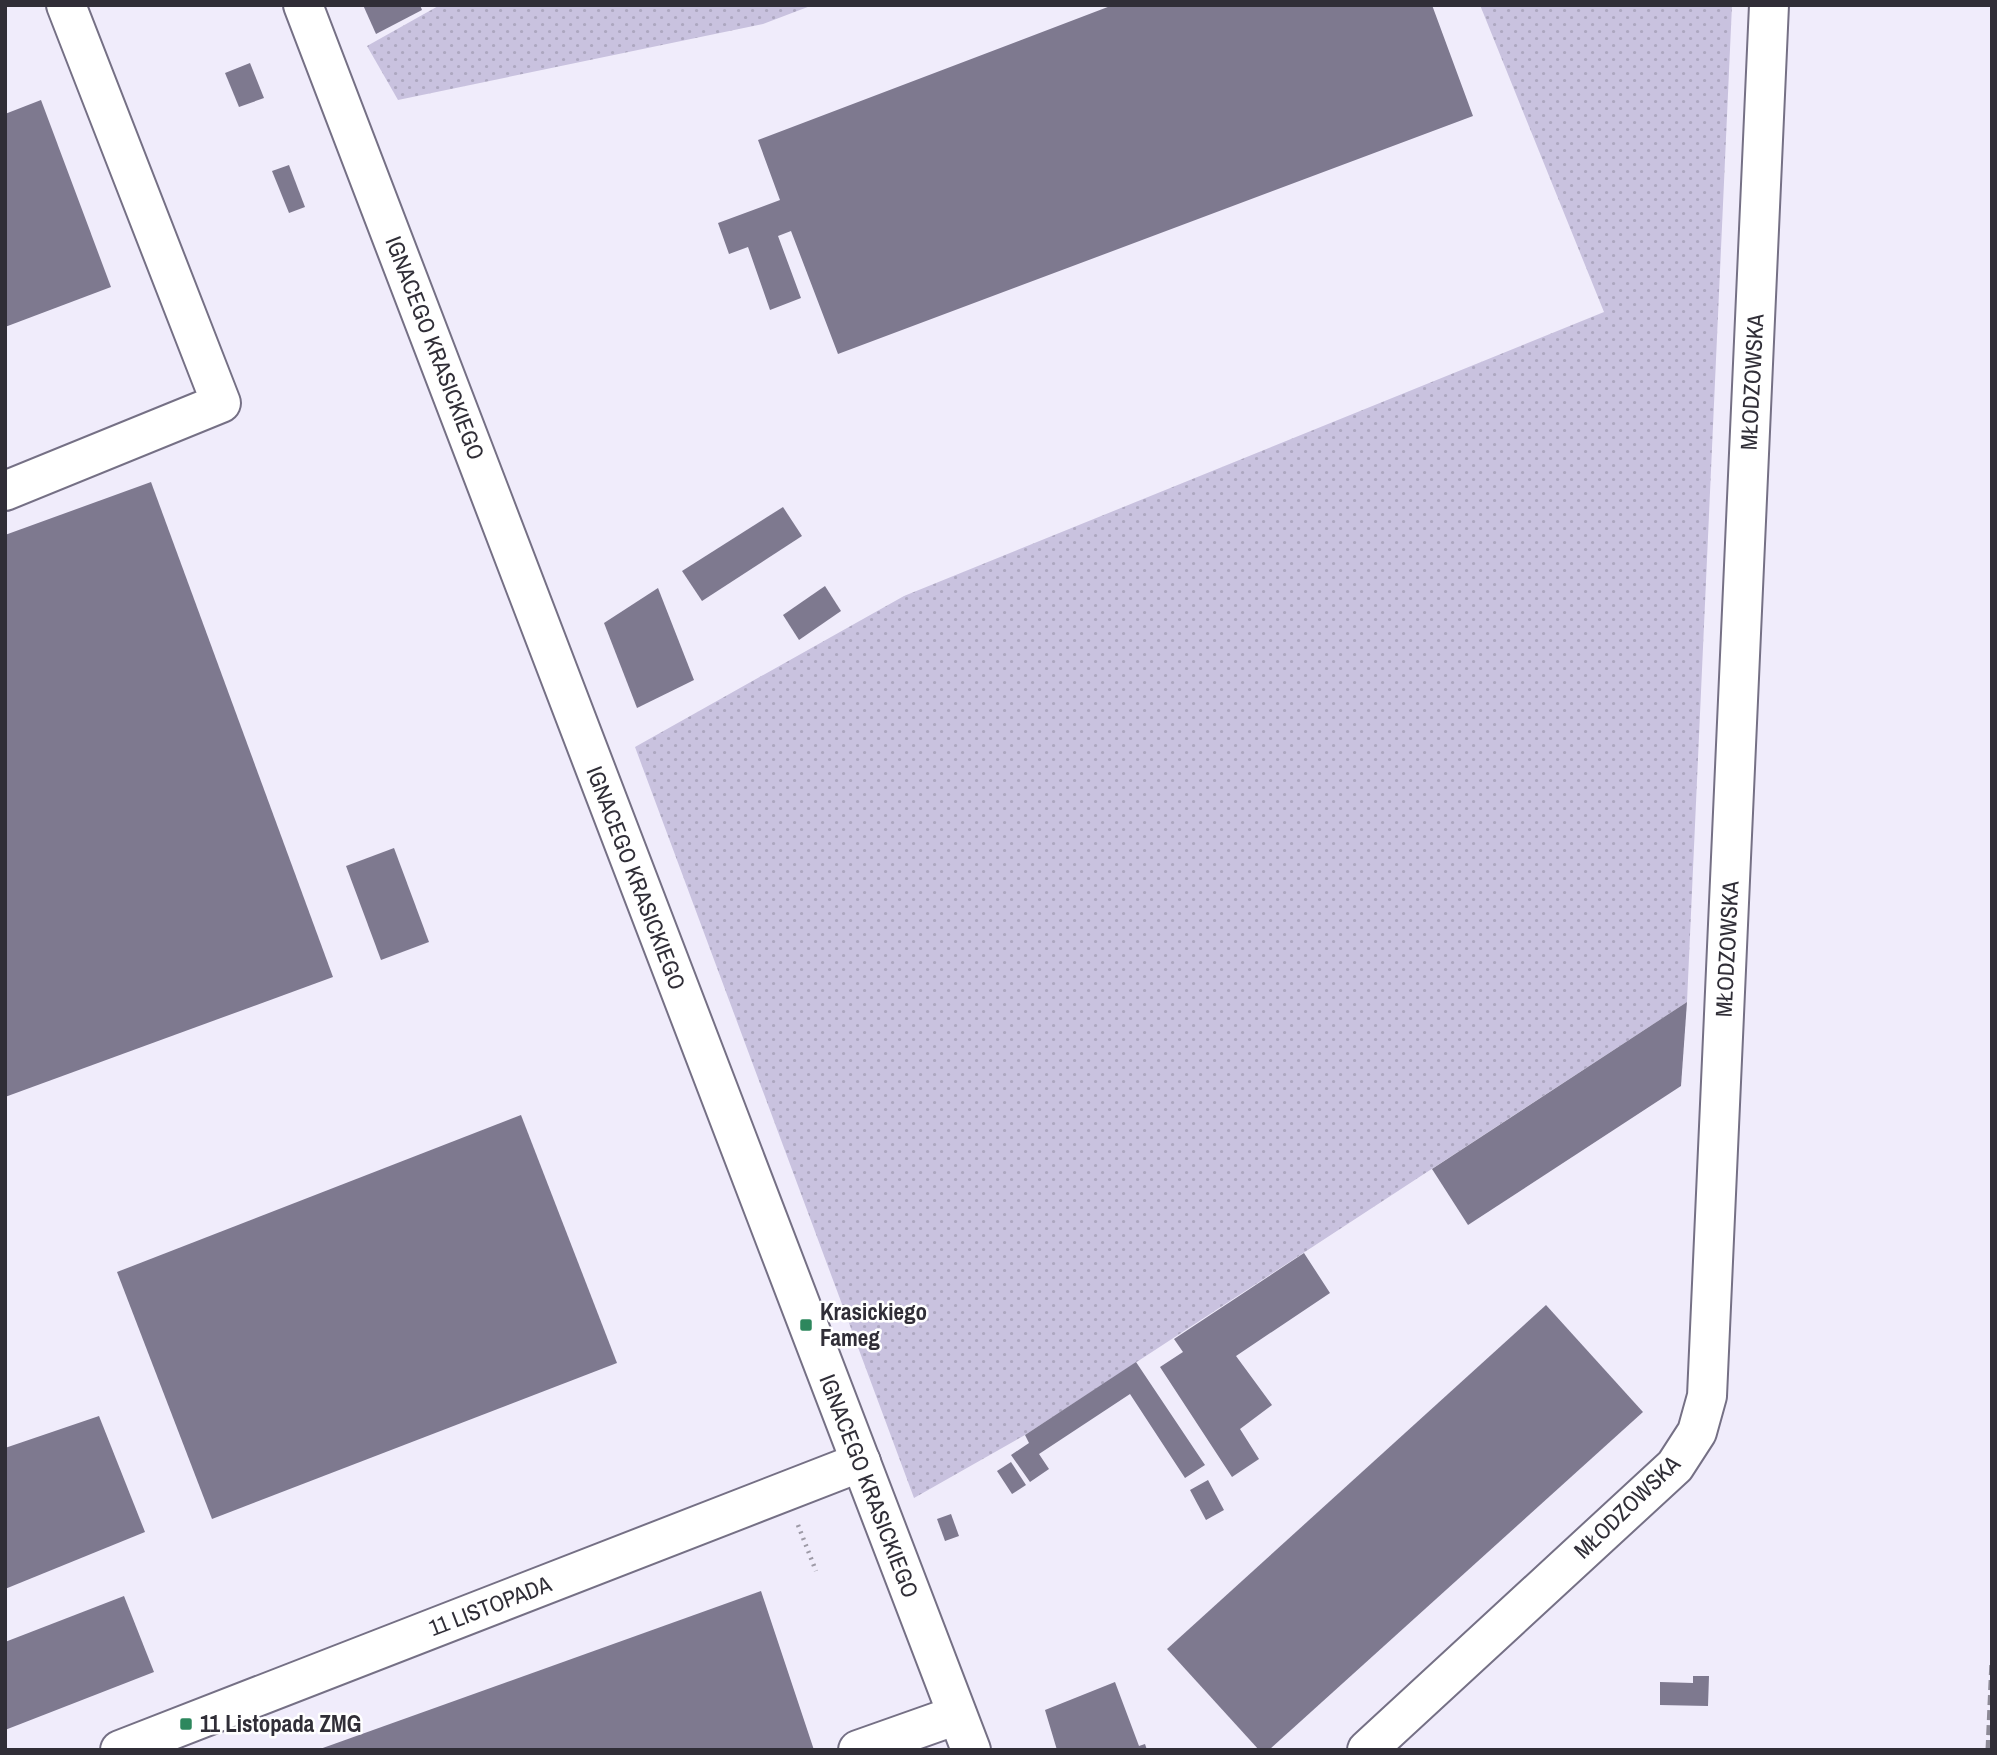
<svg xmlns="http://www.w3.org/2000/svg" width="1997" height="1755" font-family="'Archivo Narrow',sans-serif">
<defs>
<pattern id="grass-dots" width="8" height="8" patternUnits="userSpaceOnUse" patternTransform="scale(1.75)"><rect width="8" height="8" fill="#c9c2df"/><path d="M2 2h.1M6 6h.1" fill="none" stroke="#ada7c0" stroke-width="1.8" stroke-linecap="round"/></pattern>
</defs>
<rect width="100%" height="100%" fill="#f0ecfb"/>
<!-- grass -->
<g fill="url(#grass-dots)">
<path d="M 440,5 L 813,5 L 763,24 L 398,100 L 367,46 Z"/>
<path d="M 1480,5 L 1732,5 L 1687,1002 L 1025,1435 L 914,1498 L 635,747 L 904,596 L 1604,312 Z"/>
</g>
<!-- building -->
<g fill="#7e798f">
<path d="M 363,5 L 420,5 L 422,10 L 376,34 Z"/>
<path d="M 1113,5 L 1432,5 L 1473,116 L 838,354 L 791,231 L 778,236 L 801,298 L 770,310 L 748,247 L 729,254 L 718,223 L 780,200 L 758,140 Z"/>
<path d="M 250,63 L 264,98 L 239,107 L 225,73 Z"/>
<path d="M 41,100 L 111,287 L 5,327 L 5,114 Z"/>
<path d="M 289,165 L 305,207 L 289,213 L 272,171 Z"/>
<path d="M 151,482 L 333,977 L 5,1097 L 5,535 Z"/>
<path d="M 783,507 L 802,536 L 702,601 L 682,571 Z"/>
<path d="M 825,586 L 841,611 L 799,640 L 783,615 Z"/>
<path d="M 658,588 L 694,680 L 637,708 L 604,623 Z"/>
<path d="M 394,848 L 429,942 L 381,960 L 346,866 Z"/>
<path d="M 1687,1002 L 1681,1086 L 1468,1225 L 1432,1169 Z"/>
<path d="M 521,1115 L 617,1363 L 212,1519 L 117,1272 Z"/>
<path d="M 1304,1253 L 1330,1293 L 1236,1356 L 1272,1405 L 1240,1429 L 1259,1459 L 1232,1477 L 1160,1367 L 1183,1352 L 1174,1339 Z"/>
<path d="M 1546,1305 L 1643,1412 L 1269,1750 L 1259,1750 L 1167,1649 Z"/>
<path d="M 1136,1362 L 1205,1465 L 1185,1478 L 1130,1394 L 1039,1454 L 1049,1469 L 1030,1482 L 1011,1455 L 1029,1443 L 1025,1435 Z"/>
<path d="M 99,1416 L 145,1532 L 5,1589 L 5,1448 Z"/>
<path d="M 1011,1462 L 1026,1485 L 1012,1494 L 997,1471 Z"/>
<path d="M 1208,1480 L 1224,1510 L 1206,1520 L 1190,1490 Z"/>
<path d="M 951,1514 L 959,1536 L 945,1541 L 937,1519 Z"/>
<path d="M 761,1591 L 814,1750 L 320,1750 L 320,1749 Z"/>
<path d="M 124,1596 L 154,1672 L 5,1730 L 5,1642 Z"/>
<path d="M 1693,1676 L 1709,1676 L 1708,1706 L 1660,1705 L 1660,1682 L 1693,1683 Z"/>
<path d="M 1115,1682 L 1139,1746 L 1145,1744 L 1147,1750 L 1057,1750 L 1045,1710 Z"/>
</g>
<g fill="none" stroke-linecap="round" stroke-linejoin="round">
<defs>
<g id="minor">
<path d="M 303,5 L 971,1750"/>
<path d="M 5,491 L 221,403 L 66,5"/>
<path d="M 120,1750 L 861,1462"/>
<path d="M 858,1750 L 957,1715"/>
<path d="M 1367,1750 L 1675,1466 L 1697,1432 L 1707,1396 L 1769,5"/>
</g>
</defs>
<!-- minor casing -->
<use href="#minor" stroke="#757085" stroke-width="42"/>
<!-- path -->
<path stroke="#9d9aa6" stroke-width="4.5" stroke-dasharray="2 5" stroke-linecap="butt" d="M 798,1525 L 816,1571"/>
<!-- minor -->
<use href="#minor" stroke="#fff" stroke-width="38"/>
<!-- rail -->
<path stroke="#8c8995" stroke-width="5" stroke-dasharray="10 5" stroke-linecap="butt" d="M 1988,1750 L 1992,1660"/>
</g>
<!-- markers -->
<g fill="#2d875d" stroke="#fff" stroke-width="2.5">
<rect x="799" y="1318" width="14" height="14" rx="3.5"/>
<rect x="179" y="1717" width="14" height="14" rx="3.5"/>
</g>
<g text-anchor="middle" stroke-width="5" stroke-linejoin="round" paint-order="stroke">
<!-- street labels -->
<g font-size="23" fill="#302e37" stroke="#fff">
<text transform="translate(435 348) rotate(69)" y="8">IGNACEGO KRASICKIEGO</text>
<text transform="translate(1752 382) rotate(-87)" y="8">MŁODZOWSKA</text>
<text transform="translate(636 878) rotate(69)" y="8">IGNACEGO KRASICKIEGO</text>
<text transform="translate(1727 949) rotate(-87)" y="8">MŁODZOWSKA</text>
<text transform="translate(869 1486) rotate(69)" y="8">IGNACEGO KRASICKIEGO</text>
<text transform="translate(1627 1507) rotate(-44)" y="8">MŁODZOWSKA</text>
<text transform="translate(490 1606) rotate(-21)" y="8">11 LISTOPADA</text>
</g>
<!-- poi labels -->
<g font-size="23" font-weight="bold" fill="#302e37" stroke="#fff" text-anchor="start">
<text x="820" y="1320">Krasickiego<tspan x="820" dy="26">Fameg</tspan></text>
<text x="200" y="1732">11 Listopada ZMG</text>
</g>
</g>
<!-- border -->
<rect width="1997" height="1755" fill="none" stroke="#302e37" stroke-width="14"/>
</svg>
